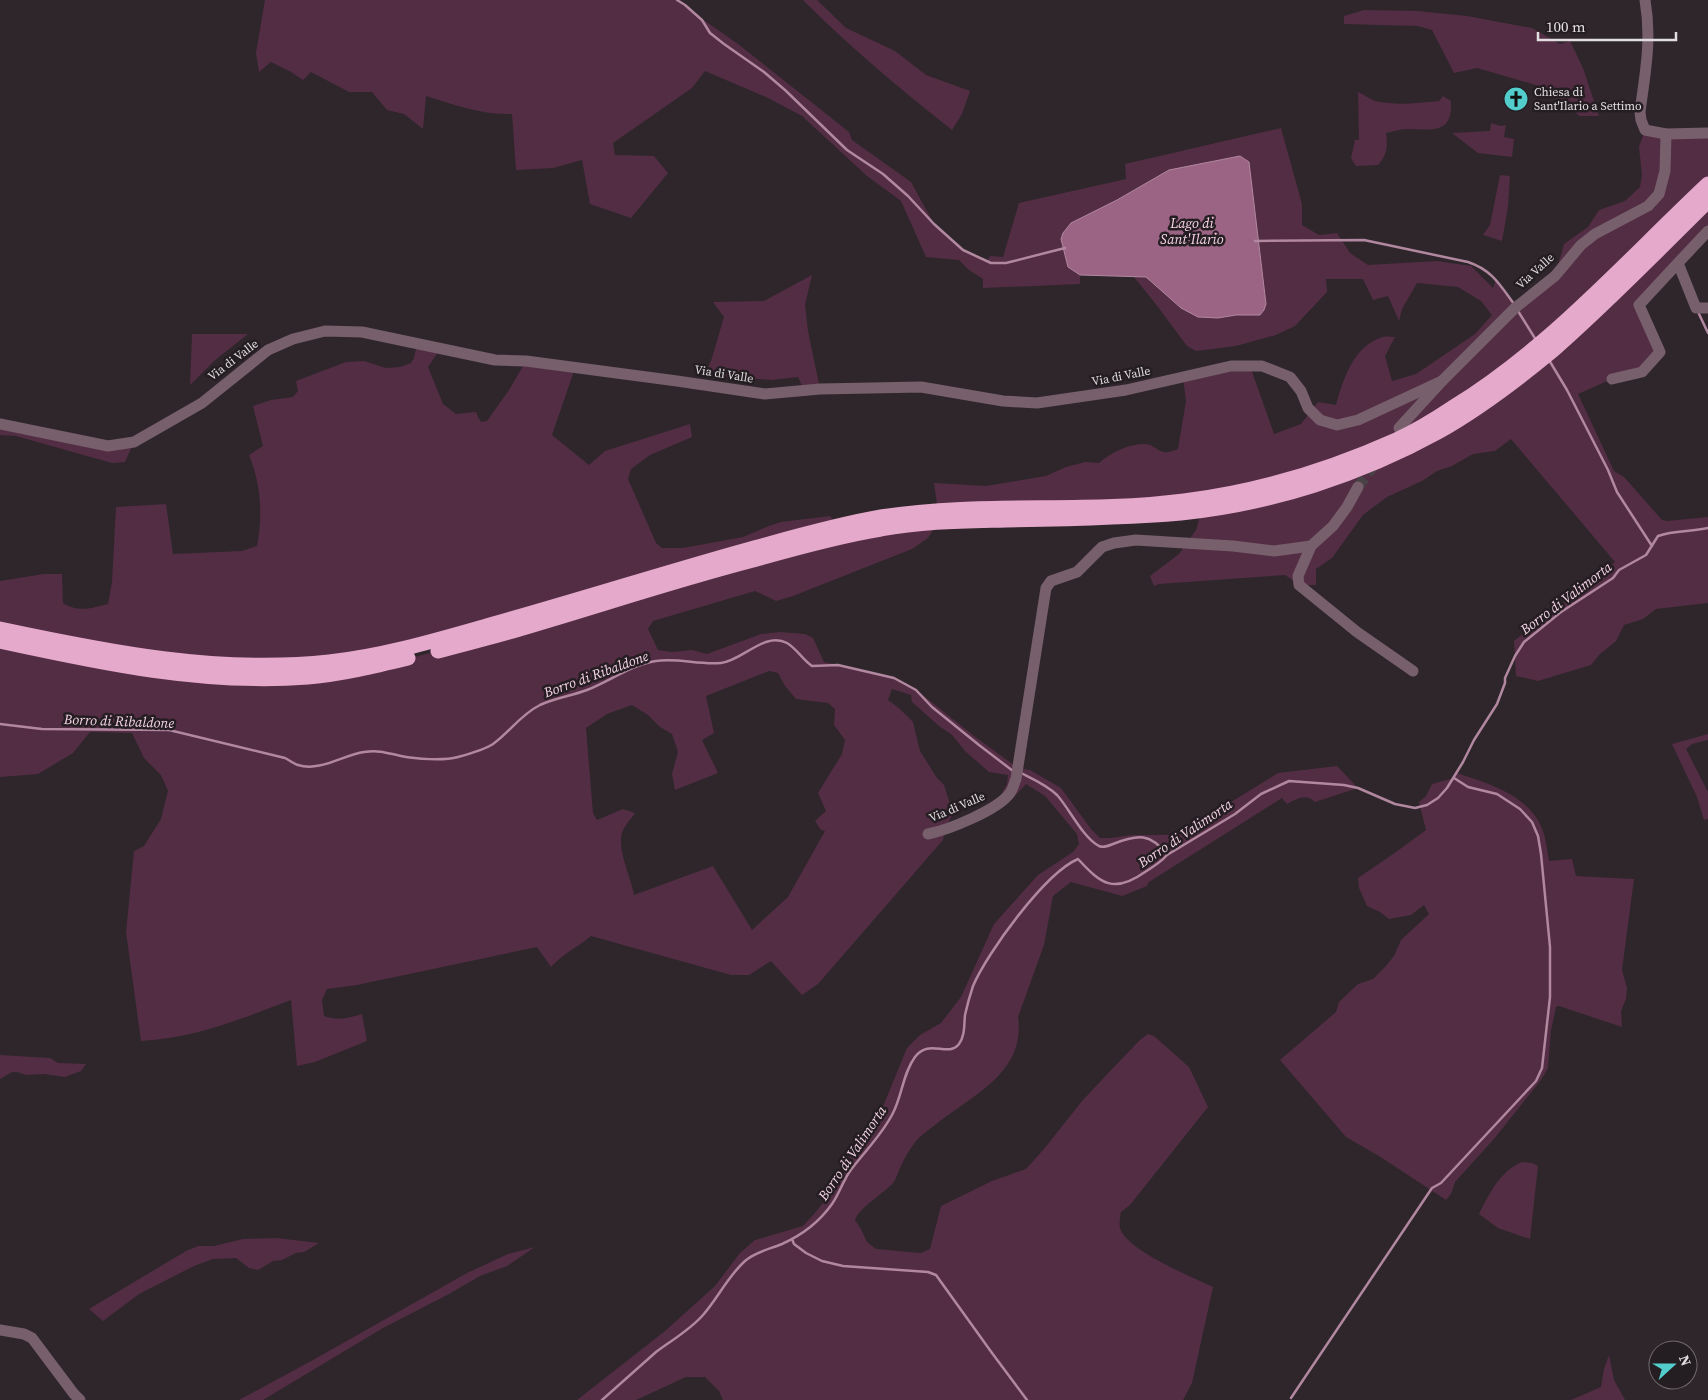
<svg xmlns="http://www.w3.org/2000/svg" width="1708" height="1400" font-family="'Source Serif 4',serif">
<rect width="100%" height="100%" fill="#2e262b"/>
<!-- green -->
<g fill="#532d44" fill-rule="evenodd">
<path d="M 265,0 L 675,0 L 738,44 L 849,132 L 852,140 L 911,182 L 934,224 L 949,239 L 963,250 L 987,261 L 990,256 L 1003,257 L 1019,203 L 1126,179 L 1125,164 L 1281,128 L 1302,204 L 1302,225 L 1319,235 L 1337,233 L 1350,253 L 1368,265 L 1437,261 L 1471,266 L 1493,288 L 1496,279 L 1515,307 L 1555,276 L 1564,244 L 1588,227 L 1599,210 L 1625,201 L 1640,187 L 1642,175 L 1639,147 L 1645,130 L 1708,133 L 1708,184 L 1557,330 L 1401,438 L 1226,494 L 938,511 L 934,483 L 986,486 L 1046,476 L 1066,467 L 1085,462 L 1099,463 C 1111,452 1129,444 1145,444 C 1159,445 1157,458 1178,449 L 1186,401 L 1183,377 L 1250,366 L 1274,434 L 1301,424 L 1318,402 L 1336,405 C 1343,379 1354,345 1383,337 C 1387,336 1392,337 1395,337 L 1385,356 L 1392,381 L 1416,374 L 1475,334 L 1492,315 L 1481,301 L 1458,287 L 1417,283 L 1402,309 L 1399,321 L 1388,296 L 1373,300 L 1363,279 L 1326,279 L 1327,292 L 1295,326 L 1276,335 L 1236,346 L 1196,351 L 1187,346 L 1155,303 L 1133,276 L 1146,277 L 1181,308 L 1218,318 L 1236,315 L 1260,315 L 1264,310 L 1266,304 L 1249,162 L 1169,170 L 1145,184 L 1117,200 L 1068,267 L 1080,275 L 1080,284 L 983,288 L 983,279 L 969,270 L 959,260 L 926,257 L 901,201 L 867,176 L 802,116 L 766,97 L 705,71 L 692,88 L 613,143 L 615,155 L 654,156 L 668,173 L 631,218 L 590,204 L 582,160 L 553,168 L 516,170 L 512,114 C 482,115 455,105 426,96 L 423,129 L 404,114 L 387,110 L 372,92 L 349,92 L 311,72 L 303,80 L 291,72 L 271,62 L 259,72 L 256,53 Z"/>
<path d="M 803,0 L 817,0 L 846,28 L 895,51 L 926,75 L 970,91 L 962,114 L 952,130 C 900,89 850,47 803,0 Z"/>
<path d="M 1364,10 L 1417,11 L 1467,16 L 1532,28 L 1560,44 L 1570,41 L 1583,68 L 1599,116 L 1580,116 L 1539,86 L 1522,81 L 1477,68 L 1454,73 L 1432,30 L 1418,26 L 1344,24 L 1344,16 Z"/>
<path d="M 1358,92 C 1363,94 1370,99 1375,101 C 1397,106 1417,103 1439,101 L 1443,96 L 1451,101 C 1453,136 1430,129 1406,129 C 1400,129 1392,132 1386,133 C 1388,146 1387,156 1378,165 L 1356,166 L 1351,158 L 1355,140 L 1359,140 Z"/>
<path d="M 1491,123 L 1501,126 L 1506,125 L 1504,137 L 1514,139 L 1512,157 L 1478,153 L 1452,133 L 1490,131 Z"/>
<path d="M 1500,175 L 1510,176 L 1508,207 L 1502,241 L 1483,235 L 1490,225 Z"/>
<path d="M 1708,201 L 1708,231 L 1639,305 L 1660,352 L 1642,372 L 1612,379 L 1578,394 L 1614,471 L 1624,477 L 1662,520 L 1667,521 L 1708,517 L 1708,603 L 1656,609 L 1643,619 L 1624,625 L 1616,641 L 1599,655 L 1591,665 L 1538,681 L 1516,676 L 1514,641 L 1615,562 L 1511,439 L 1495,451 L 1473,454 L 1452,466 L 1437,471 L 1422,481 L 1387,497 L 1363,515 L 1332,558 L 1316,569 L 1316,585 L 1299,585 L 1285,575 L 1159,584 L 1154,586 L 1150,576 L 1179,554 L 1196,530 L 1202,510 L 1407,448 Z"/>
<path d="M 812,275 L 805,305 L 808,331 L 820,389 L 804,390 L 798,377 L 772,380 L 704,375 L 711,361 L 724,317 L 713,302 L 764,301 Z"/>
<path d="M 192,334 L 248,334 L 214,361 L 190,385 Z"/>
<path d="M 417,344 L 440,349 L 428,367 L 443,404 L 456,414 L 476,412 L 478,417 L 481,422 L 487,421 L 509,390 L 526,361 L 575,368 L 552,435 L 589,465 L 605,451 L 690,424 L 692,437 L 650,455 L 631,469 L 628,479 L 656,543 L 662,548 L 683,548 L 743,537 L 769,526 L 781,522 L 830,516 L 838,526 L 411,647 L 246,666 L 0,629 L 0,581 L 44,574 L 62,574 L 63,603 C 79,613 91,608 108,604 L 112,582 L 116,507 L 166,504 L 173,554 L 242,551 L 257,546 C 263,515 261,484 249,455 L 263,446 L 253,406 L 271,400 L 293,397 L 298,391 L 296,381 L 346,362 L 364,361 L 386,368 L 400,367 L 411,363 L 414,358 Z"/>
<path d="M 0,424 L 108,446 L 134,442 L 125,462 L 112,463 L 16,436 L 0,435 Z"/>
<path d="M 938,522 L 928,538 L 912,549 L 793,596 L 776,601 L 755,591 L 653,621 L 648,629 L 658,650 L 672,652 L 692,650 L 707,654 L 761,634 L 780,632 L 805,634 L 813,638 L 824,662 L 887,676 L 914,688 L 974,736 L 1018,768 L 1030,770 L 1061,788 L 1091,829 L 1100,838 L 1110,838 L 1132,835 L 1178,835 L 1278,773 L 1337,766 L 1358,788 L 1315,802 C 1306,793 1297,799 1287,804 L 1282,798 L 1149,882 L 1147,886 L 1122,896 L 1071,882 L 1053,896 L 1044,945 L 1018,1017 C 1026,1073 972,1095 935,1125 C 929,1130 922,1134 917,1140 C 911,1147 905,1157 901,1166 C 898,1171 897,1178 893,1183 C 884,1193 858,1209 855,1220 L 861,1229 L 867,1242 L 876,1249 L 921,1253 L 930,1249 L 941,1206 L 992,1181 L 1026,1169 L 1044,1149 L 1082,1101 L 1113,1068 L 1140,1040 L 1148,1034 L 1154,1036 L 1189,1067 L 1208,1107 L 1130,1205 L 1121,1212 C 1120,1217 1119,1223 1120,1228 C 1126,1250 1192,1277 1213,1287 L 1192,1383 L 1183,1400 L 723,1400 L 719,1391 L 705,1377 L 686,1377 L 636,1400 L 577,1400 L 665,1331 L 715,1286 L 740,1253 L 755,1240 L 803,1226 L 814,1214 L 828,1197 L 840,1171 L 877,1121 L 907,1048 L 920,1035 L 941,1023 L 961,997 L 994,924 L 1038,875 L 1073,852 L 1079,844 L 1077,834 L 1045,796 L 1026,784 L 1012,799 L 1002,793 L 1007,784 L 1008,775 L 989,772 L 966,752 L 952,735 L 939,726 L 912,702 L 911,695 L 892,689 L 888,700 L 900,709 L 913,722 L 920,751 L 937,778 L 944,785 L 953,813 L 945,830 L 943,840 L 818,984 L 802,995 L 771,961 L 749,975 L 731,975 L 591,936 C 578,947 562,954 551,967 L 537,947 L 357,985 L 327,989 L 322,1000 L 324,1016 C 337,1021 349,1018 362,1014 L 367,1041 L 315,1062 L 297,1066 L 291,1000 C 241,1019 195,1038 141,1041 L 126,932 L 134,851 L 144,846 L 161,819 L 168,791 L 161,775 L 144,758 L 132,733 L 90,732 L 73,753 L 38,774 L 0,777 L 0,641 L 82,658 L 411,658 L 524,628 L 697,575 ZM 769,671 L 778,673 L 785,686 L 796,699 L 828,703 L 835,709 L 834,725 L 845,740 L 842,754 L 818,793 L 826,811 L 815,821 L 821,830 L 825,831 L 788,897 L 752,930 L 713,866 L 634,895 C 631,877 617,850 622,833 C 624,826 631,819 635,813 L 623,809 L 597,820 L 593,813 L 586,728 L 607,714 L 632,705 L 648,715 L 660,727 L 672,734 L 678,752 L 672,774 L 675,790 L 718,773 L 702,740 L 714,733 L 706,696 Z"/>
<path d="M 1708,734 L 1708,740 L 1692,744 L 1686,749 L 1708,792 L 1708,819 L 1704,820 L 1697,797 L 1672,744 Z"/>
<path d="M 1457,773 C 1487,783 1525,794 1540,824 C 1546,836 1547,849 1549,861 L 1572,859 L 1576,876 L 1634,879 L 1622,970 L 1627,988 L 1626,999 L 1621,1011 L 1622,1027 L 1559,1006 L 1556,1007 L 1551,1030 L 1548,1068 L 1541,1080 L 1494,1139 L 1455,1182 L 1451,1194 L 1446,1200 L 1379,1156 L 1346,1137 L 1280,1060 L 1336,1012 L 1339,1002 L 1358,984 L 1373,979 L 1385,967 L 1394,956 L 1401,940 L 1429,914 L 1424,905 L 1411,915 L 1389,919 L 1380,912 L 1367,906 L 1359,888 L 1358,878 L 1396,852 L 1426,830 L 1419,802 L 1426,796 L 1432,784 L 1454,778 Z"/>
<path d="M 0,1055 L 50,1058 L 58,1063 L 86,1064 L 81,1071 L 65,1077 L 44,1074 L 26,1075 L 17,1072 L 12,1072 L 0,1079 Z"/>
<path d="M 1522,1162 L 1532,1163 L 1538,1166 L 1530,1239 L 1498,1228 L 1479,1214 C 1489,1194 1500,1171 1522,1162 Z"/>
<path d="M 276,1238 L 319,1243 L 304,1252 L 296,1253 L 282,1260 L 273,1261 L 258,1270 L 249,1268 L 236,1258 L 213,1259 L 194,1266 L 139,1294 L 103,1321 L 89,1309 L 186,1251 L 198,1246 L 214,1246 L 243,1239 Z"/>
<path d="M 535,1247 L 507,1266 L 480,1276 L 449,1294 L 383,1328 L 263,1400 L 239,1400 L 313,1360 L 467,1273 L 508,1254 Z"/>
<path d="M 1609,1355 L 1614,1380 L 1625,1400 L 1571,1400 L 1601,1387 L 1604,1369 Z"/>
</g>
<!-- water -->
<path fill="#9c6484" stroke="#b188a0" d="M 1240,156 L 1249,162 L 1266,304 L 1264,310 L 1260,315 L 1236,315 L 1218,318 L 1198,317 L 1181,308 L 1146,277 L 1080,275 L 1068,267 L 1061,239 L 1063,233 L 1071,223 L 1117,200 L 1169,170 Z"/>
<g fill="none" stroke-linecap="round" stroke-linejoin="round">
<!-- stream -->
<g stroke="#b188a0" stroke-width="2.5">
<path d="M 677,0 L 685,5 L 702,20 L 710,33 L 724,44 L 764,72 L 785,90 L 847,150 L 883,174 L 908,196 L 934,224 L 963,250 L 991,263 L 1006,263 L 1065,248"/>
<path d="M 1255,241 L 1364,240 L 1468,262 C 1492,270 1500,285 1514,304"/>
<path d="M 1518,311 L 1536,340"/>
<path d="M 1699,314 L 1708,333"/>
<path d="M 1549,360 L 1567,390 L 1608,470 L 1617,492 L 1652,546"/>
<path d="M 0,724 L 42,729 L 169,730 L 285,758 C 289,760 294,764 298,765 C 320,772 343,755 364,752 C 380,750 387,753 401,756 C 416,759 443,761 458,757 C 469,754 484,750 493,744 C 510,732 520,715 540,705 C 555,698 571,696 587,690 C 610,681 631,665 656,661 C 678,658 699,665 721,663 C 742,661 765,631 787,643 C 796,648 803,660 812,666 L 838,665 L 894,678 L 916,690 L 932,707 L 979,745 L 1013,771"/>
<path d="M 1021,773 C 1033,779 1047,785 1057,795 C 1069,808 1083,838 1099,846 C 1104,848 1108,846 1113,844 C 1138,834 1151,833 1167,855"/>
<path d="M 792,1239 L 794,1244 L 806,1253 L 822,1261 L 843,1266 L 928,1272 L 936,1275 L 992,1353 L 1027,1400"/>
<path d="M 1291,1398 L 1432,1188 L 1441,1183 L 1536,1081 L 1542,1068 L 1550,997 L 1550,947 L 1541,854 L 1538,836 L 1532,822 L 1520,809 L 1497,794 L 1468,787 L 1454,778"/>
<path d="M 602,1400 C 620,1384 638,1368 656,1352 C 672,1340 690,1330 703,1315 C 718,1298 728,1276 745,1261 C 755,1252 770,1249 782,1244 C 802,1235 820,1221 832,1204 C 839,1194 843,1181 850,1171 C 864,1152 882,1135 893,1113 C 902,1096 903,1073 915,1057 C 929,1038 948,1058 959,1044 C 965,1036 964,1025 965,1015 C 967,1006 970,995 973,986 C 987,953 1045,873 1078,859 C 1101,884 1114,894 1145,872 C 1153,867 1161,862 1167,855 L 1235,814 L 1261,794 L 1289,781 L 1344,785 L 1358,788 L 1395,804 L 1415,808 L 1427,805 L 1438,798 L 1447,788 L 1463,762 L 1474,740 L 1497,704 L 1505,683 L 1505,678 L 1515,656 L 1524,642 L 1561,612 L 1613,578 L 1619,570 L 1646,555 L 1658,536 C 1674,530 1691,532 1708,528"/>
</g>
<!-- minor-tunnel -->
<path stroke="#494146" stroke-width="11" stroke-dasharray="11 5.5" stroke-linecap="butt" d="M 1358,487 L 1376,462"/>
<!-- minor -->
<g stroke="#775f6c" stroke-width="11">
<path d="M 1645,0 C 1652,40 1645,73 1640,112 L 1641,120 L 1645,130 L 1666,134 L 1708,133"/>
<path d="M 1708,231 L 1678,263 L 1696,308 L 1708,308"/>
<path d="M 1612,379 L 1642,372 L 1660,352 L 1639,305 L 1678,263"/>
<path d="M 0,424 L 108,446 L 134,442 L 202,403 L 268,350 L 293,339 L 325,331 L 362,332 L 495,360 L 526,361 L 677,381 L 765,394 L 820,389 L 921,387 L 1003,401 L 1037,403 L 1126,390 L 1231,366 L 1262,366 L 1290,377 L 1301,391 L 1308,408 L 1320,420 L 1337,425 L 1358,420 L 1442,381"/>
<path d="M 1399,428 L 1442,381 L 1515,308 L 1555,276 L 1581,245 L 1595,234 L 1648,206 L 1659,194 L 1665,171 L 1666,134"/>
<path d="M 1311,546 L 1298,576 L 1299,585 L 1357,632 L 1413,671"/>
<path d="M 928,834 C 948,830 998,810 1010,793 C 1013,789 1014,783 1016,779 L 1046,588 L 1051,581 L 1077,572 L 1102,547 L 1114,543 L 1136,540 L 1168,542 L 1233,546 L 1274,551 L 1311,546 L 1333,526 L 1347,507 L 1358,487"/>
<path d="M 0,1330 L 24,1334 L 32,1338 L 74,1394 L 80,1400"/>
</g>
<!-- highway -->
<g stroke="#e5a9cb" stroke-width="15">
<path d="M 0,629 C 108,652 218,674 329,662 C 384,656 437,640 490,625 C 576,601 661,574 747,550 C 791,538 835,525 881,517 C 981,501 1084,514 1184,501 C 1257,492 1329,470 1396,440 C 1416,431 1434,420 1452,408 C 1550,348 1625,262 1708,184"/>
<path d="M 0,641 C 101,663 204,685 308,677 C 342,674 375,666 408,658"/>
<path d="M 438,651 C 467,643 497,636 526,627 C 601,605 676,580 753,560 C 795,548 838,536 881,529 C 923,521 965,521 1006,520 C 1064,519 1123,518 1181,513 C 1270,504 1360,475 1438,432 C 1479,409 1517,380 1552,351 C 1606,304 1657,251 1708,201"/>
</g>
</g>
<!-- icons -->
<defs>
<symbol id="church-disc" viewBox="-11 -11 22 22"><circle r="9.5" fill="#52cdcc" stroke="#241d21"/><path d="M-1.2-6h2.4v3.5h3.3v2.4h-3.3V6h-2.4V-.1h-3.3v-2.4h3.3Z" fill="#111"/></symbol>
</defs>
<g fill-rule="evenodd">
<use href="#church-disc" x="1502" y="85" width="28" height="28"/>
</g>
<g text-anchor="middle" stroke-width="5" stroke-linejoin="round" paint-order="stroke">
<!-- poi labels -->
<g font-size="12" fill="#e2dde0" stroke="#241d21" text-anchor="start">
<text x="1534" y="96">Chiesa di<tspan x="1534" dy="14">Sant'Ilario a Settimo</tspan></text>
</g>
<!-- street labels -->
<g font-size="12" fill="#e2dde0" stroke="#241d21">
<text transform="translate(1535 271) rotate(-42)" y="4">Via Valle</text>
<text transform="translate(233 360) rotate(-37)" y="4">Via di Valle</text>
<text transform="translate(724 374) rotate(9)" y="4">Via di Valle</text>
<text transform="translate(1121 376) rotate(-11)" y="4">Via di Valle</text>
<text transform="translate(957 807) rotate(-23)" y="4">Via di Valle</text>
</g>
<!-- water labels -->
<g font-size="14" font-style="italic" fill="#f6d4e6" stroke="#241d21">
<text x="1192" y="228">Lago di<tspan x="1192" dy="16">Sant'Ilario</tspan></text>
<text transform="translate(1566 598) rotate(-37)" y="5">Borro di Valimorta</text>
<text transform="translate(596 674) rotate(-20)" y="5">Borro di Ribaldone</text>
<text transform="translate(119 721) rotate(2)" y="5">Borro di Ribaldone</text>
<text transform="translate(1185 833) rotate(-34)" y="5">Borro di Valimorta</text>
<text transform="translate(852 1153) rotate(-56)" y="5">Borro di Valimorta</text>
</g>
</g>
<!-- north arrow -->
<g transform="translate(1673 1365) rotate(69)"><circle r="24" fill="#241d21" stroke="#706a6d"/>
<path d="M0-4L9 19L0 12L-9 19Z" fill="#52cdcc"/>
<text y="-8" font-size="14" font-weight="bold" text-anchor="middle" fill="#e2dde0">N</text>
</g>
<!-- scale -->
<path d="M1538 32v8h138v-8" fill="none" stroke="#e2dde0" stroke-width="2.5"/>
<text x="1546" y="32" font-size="15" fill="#e2dde0" stroke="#241d21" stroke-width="4" paint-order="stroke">100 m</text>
</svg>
